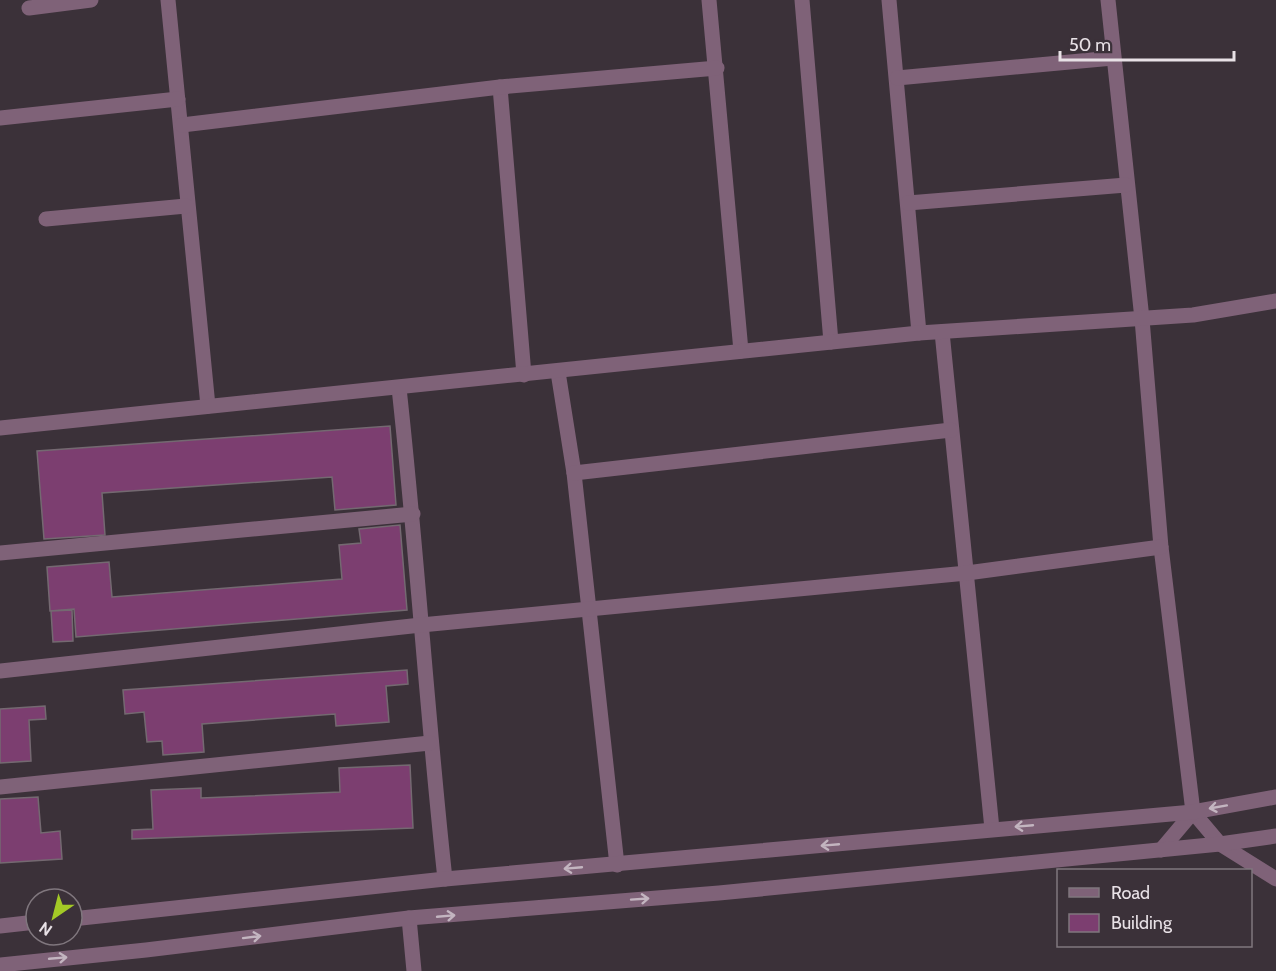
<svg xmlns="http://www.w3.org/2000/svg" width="1276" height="971" font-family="Cabin,sans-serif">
<rect width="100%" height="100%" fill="#3b3139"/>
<!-- building -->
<g fill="#7c3e70" stroke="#746971" stroke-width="1.5">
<path d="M 390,426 L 396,505 L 335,510 L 332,477 L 102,493 L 105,535 L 44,539 L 37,451 Z"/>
<path d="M 400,525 L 407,610 L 76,637 L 74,609 L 50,611 L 47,567 L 109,562 L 112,597 L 342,579 L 339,545 L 361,543 L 359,529 Z"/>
<path d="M 72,610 L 73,641 L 53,642 L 51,611 Z"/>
<path d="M 407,670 L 408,684 L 386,686 L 389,722 L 336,726 L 335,714 L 202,724 L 204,752 L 163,755 L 162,741 L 147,742 L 144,712 L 125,714 L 123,690 Z"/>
<path d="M 45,706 L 46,719 L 29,720 L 31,761 L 0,763 L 0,709 Z"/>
<path d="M 410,765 L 413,828 L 132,839 L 132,830 L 153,829 L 151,790 L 201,788 L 201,798 L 340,792 L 339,768 Z"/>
<path d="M 38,797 L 41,833 L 60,831 L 62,859 L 0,863 L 0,799 Z"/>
</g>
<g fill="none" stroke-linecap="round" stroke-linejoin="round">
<!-- minor -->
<g stroke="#7f6278" stroke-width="15">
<path d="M 168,0 L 208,406"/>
<path d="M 709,0 L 741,351"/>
<path d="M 802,0 L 831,342"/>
<path d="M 889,0 L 919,333"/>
<path d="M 1108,0 L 1142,319 L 1161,547 L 1193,812 L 1220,844 L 1276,879"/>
<path d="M 29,8 L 91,0"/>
<path d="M 897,78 L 1113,58"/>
<path d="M 500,87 L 524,375"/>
<path d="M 0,118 L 178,99"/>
<path d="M 182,125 L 500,87 L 717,68"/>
<path d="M 908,203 L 1126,185"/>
<path d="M 46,219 L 186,206"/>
<path d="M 942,332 L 992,829"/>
<path d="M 558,372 L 574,473 L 617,865"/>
<path d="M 399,388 C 417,551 427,715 445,879"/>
<path d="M 0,428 L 919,333 L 1193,315 L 1276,301"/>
<path d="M 574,473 L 951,430"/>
<path d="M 0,553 L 413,514"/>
<path d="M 0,671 L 421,625 L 967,573 L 1161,547"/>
<path d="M 0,787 L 430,743"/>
<path d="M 1161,850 L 1193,812"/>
<path d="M 409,918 L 414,971"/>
<path d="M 72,919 L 445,879 L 1193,812 L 1276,797"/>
<path d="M 0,926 L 36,922"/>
<path d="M 0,965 L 146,950 L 409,918 L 719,893 L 1220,844 L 1276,836"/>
</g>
</g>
<!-- one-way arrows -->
<defs><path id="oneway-shaft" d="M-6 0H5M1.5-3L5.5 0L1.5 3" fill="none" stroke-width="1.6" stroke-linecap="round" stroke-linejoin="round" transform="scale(1.5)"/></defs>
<g stroke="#c3b5c0">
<use href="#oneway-shaft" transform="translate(1218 807) rotate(170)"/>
<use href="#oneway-shaft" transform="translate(1024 826) rotate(175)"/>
<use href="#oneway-shaft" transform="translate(830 845) rotate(175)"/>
<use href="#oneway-shaft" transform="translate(573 868) rotate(175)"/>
<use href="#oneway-shaft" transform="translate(640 899) rotate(-4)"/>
<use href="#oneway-shaft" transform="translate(446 916) rotate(-5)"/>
<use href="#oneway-shaft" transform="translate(252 937) rotate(-7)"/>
<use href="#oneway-shaft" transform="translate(58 958) rotate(-5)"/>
</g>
<!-- legend -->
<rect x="1057" y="869" width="195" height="78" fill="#3b3139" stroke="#80777e" stroke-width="1.5"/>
<rect x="1069" y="888" width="30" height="9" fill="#7f6278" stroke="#80777e" stroke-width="1.5"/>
<text x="1111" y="899" font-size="18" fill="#e8e1e6">Road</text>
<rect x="1069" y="914" width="30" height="18" fill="#7c3e70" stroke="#80777e" stroke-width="1.5"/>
<text x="1111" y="929" font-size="18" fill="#e8e1e6">Building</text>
<!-- north arrow -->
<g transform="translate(54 917) rotate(215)"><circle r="28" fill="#3b3139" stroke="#80777e" stroke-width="1.5"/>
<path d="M0-4.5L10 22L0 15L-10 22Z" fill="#a3c926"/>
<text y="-9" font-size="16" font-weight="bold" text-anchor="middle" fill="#e8e1e6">N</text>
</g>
<!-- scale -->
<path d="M1060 51v9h174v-9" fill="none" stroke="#e8e1e6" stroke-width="3"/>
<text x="1069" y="51" font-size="18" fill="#e8e1e6" stroke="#3b3139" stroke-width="4.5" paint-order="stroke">50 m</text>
</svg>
